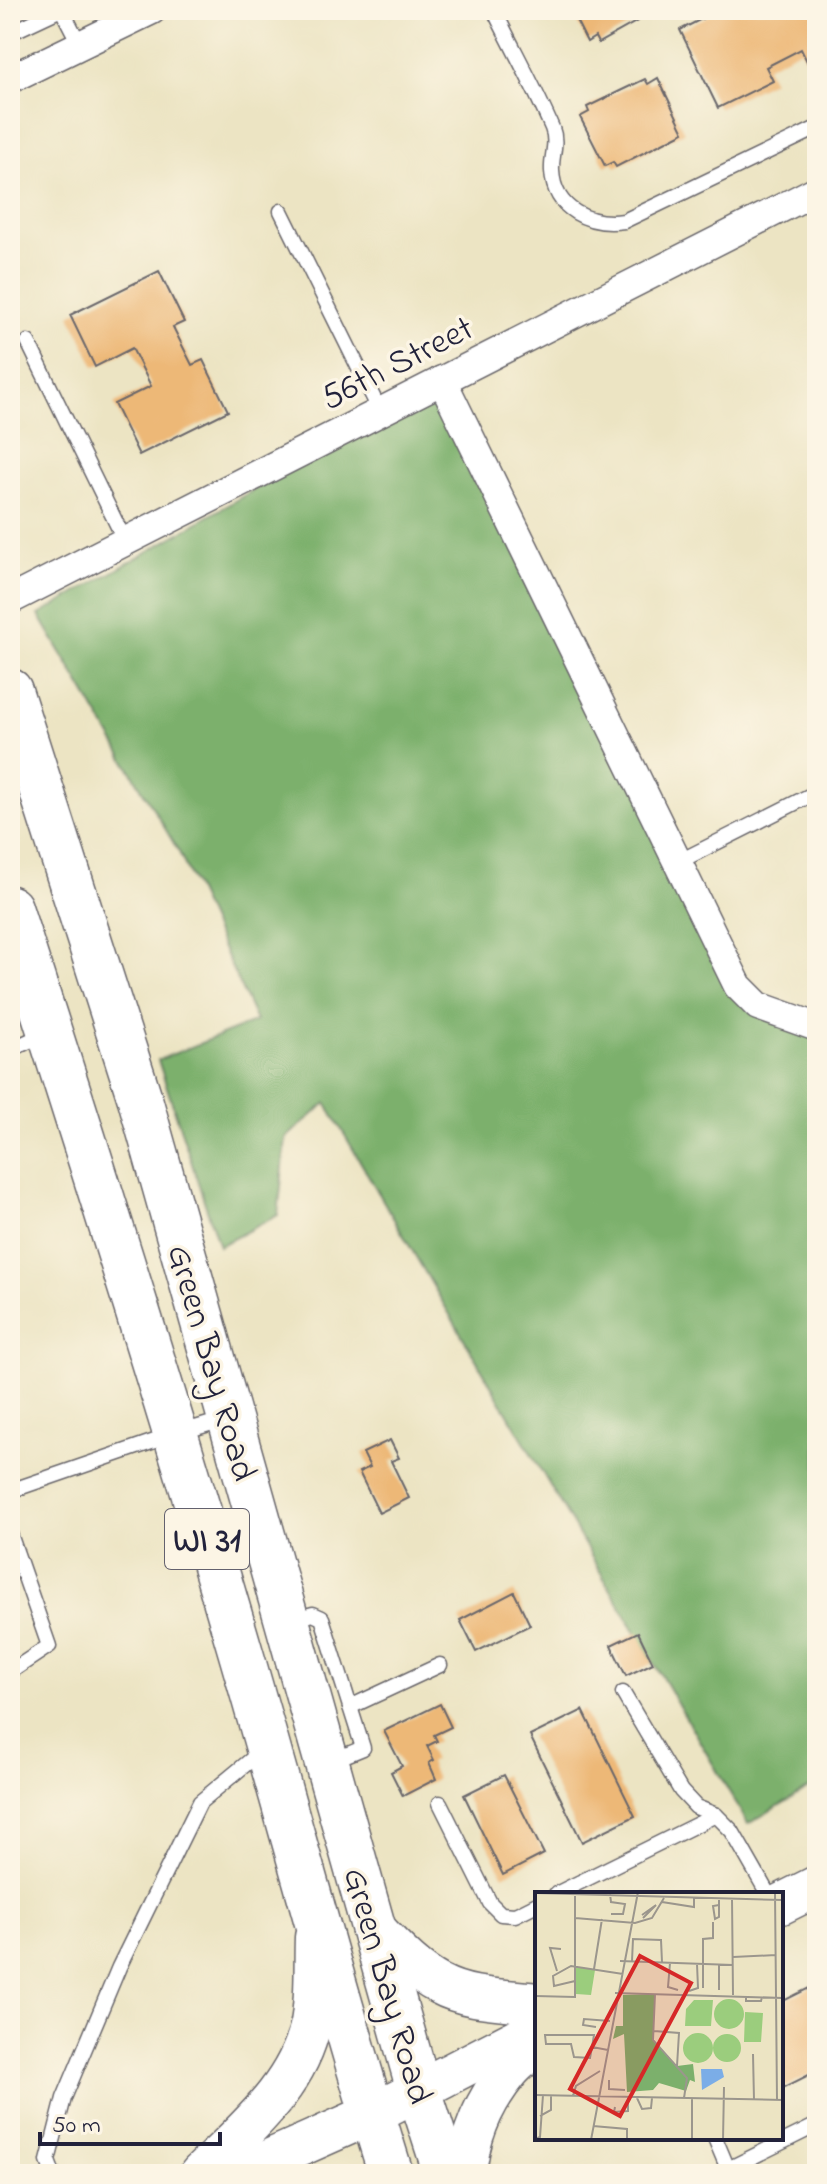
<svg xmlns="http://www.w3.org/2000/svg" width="827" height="2184" font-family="'Indie Flower',sans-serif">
<rect width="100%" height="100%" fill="#fcf5e5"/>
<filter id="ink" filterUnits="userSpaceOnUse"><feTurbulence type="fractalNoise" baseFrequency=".0125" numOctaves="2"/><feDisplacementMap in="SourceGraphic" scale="16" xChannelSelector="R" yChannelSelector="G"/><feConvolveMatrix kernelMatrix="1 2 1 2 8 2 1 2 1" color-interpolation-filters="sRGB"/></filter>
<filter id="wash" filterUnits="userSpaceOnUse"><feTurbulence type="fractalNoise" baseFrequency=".006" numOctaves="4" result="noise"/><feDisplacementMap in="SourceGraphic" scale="32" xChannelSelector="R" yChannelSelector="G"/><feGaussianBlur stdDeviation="1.8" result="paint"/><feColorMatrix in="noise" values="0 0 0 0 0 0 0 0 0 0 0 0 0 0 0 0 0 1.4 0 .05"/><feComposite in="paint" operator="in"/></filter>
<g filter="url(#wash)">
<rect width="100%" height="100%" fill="#ece4c3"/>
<!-- forest -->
<path fill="#7cb06c" stroke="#4f6954" stroke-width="2" d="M 442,380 L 738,986 L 817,1027 L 817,1783 L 748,1824 L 326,1103 L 286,1138 L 278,1215 L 219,1246 L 158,1060 L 256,1021 L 179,852 L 39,615 Z"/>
<g id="blocks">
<!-- building -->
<g fill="#edb877">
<path d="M 571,10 L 657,10 L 598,43 L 595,37 L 587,42 Z"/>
<path d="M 719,10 L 817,10 L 817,82 L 801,49 L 766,67 L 773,81 L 718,108 L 680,30 Z"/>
<path d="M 658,78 L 684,132 L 616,167 L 613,162 L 605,166 L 580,117 L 589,112 L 587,107 L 620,91 L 645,79 L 648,84 Z"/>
<path d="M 159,271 L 184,322 L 173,327 L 192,365 L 203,360 L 228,411 L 139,455 L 114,404 L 151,386 L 132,348 L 95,367 L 70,315 Z"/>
<path d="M 390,1440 L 399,1458 L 391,1461 L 409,1498 L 379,1513 L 359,1472 L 370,1467 L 363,1453 Z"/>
<path d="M 514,1592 L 530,1625 L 476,1652 L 460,1620 Z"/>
<path d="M 638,1632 L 653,1663 L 626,1676 L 611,1645 Z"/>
<path d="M 440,1704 L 451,1727 L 434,1735 L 437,1741 L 427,1746 L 434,1760 L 429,1763 L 436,1779 L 403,1796 L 391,1772 L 402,1766 L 384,1731 Z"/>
<path d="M 583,1710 L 635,1816 L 582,1842 L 530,1736 Z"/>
<path d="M 504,1775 L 544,1854 L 503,1875 L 464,1795 Z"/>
<path d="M 817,1984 L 817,2071 L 781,2089 L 781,2002 Z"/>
</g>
</g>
</g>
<g filter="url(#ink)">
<use href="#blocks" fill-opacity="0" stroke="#69666b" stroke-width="2"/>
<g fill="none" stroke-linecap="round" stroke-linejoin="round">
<defs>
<g id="lane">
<path d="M 62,10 L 80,45"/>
<path d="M 494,10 C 513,49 535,88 552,128 C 558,143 551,156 552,171 C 554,210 590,226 624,221 L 817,128"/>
<path d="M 10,33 L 59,10"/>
<path d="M 281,211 L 380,411"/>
<path d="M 28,342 L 125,541"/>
<path d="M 676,863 L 817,792"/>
<path d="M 10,1050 L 46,1033"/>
<path d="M 10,1491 L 175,1434 L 226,1419"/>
<path d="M 10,1534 L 49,1646 L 10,1672"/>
<path d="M 292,1620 L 313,1614 L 322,1618 L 363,1748 L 331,1761"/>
<path d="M 623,1693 L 681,1791 L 696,1807 L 716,1815 L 732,1831 L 768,1894"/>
<path d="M 350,1707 L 440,1665"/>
<path d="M 440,1803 L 490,1903 L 501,1914 L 515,1915 L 537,1904"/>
<path d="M 556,1894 L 716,1815"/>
<path d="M 715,2138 L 728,2169 L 817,2125"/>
<path d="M 53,2174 L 48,2161 L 64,2098 L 119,1967 L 200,1802 L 263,1750"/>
</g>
<g id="street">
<path d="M 10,79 L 152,10"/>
<path d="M 442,380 L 738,986 L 758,1006 L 817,1027"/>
<path d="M 10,600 L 817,190"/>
</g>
<g id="secondary">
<path d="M 781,1904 L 817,1886"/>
<path d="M 373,1927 C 393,1947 413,1970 439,1984 C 468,2000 505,1999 537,2003"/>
<path d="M 200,2174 C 244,2130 298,2087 311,2023 C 316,1996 314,1964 315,1937"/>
<path d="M 237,2174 L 372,2114 L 537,2029"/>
<path d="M 466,2174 C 469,2136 485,2100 509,2071 C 517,2061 528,2054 537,2045"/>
</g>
<g id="primary">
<path d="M 10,691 L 140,1099 L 419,2090 L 446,2174"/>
<path d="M 10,908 C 90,1157 169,1406 242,1657 C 292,1829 337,2003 391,2174"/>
</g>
</defs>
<!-- lane casing -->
<use href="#lane" stroke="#69666b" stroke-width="17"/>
<!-- street casing -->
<use href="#street" stroke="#69666b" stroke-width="31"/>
<!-- secondary casing -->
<use href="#secondary" stroke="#69666b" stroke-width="43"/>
<!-- primary casing -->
<use href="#primary" stroke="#69666b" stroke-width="47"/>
<!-- lane -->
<use href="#lane" stroke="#fff" stroke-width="14"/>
<!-- street -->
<use href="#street" stroke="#fff" stroke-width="28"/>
<!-- secondary -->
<use href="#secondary" stroke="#fff" stroke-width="40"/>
<!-- primary -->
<use href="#primary" stroke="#fff" stroke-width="44"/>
</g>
</g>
<g text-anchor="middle" stroke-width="7" stroke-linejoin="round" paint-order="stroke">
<!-- shield labels -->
<rect fill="#fcf5e5" stroke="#63616e" stroke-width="2" x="165" y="1509" width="84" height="60" rx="6"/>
<g font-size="34" font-weight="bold" fill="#22223b">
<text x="207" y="1551">WI 31</text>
</g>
<!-- street labels -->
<g font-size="36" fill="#22223b" stroke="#fcf5e5">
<text transform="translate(396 361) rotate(-27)" y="13">56th Street</text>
<text transform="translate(214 1362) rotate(74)" y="13">Green Bay Road</text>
<text transform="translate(390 1985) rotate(74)" y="13">Green Bay Road</text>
</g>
</g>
<!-- overview -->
<g transform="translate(535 1892)">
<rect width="248" height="248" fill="#ece4c3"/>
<path d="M 41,75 L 60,78 L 56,103 L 41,102 ZM179 122a15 15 0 1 1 30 0a15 15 0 1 1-30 0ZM 159,108 L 178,108 L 176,134 L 150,134 L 151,117 ZM 210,120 L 228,121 L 226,150 L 209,150 ZM148 156a15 15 0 1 1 30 0a15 15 0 1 1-30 0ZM178 156a14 14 0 1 1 28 0a14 14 0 1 1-28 0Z" fill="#9bcd7d"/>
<path d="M 120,102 L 118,148 L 142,174 L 158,172 L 160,190 L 155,188 L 151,199 L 124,191 L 118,198 L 92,200 L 89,142 L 78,147 L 81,134 L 88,134 L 88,103 Z" fill="#7cb06c"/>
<path d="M 166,177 L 187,177 L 189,185 L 167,198 Z" fill="#7bade7"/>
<path fill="none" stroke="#9b968d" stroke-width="2" d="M 240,0 L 242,208M 0,1 L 248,8M 75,2 L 76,10 L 90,12 L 88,22 L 76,22M 197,6 L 198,103M 127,10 L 159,15 L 159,5M 184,13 L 178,14 L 180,27 L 184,25 L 184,6M 107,23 L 121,13 L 108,26M 40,26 L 100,31 L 117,26 L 129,6M 198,65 L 241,63M 85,69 L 198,73M 97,69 L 98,47 L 126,48 L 127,70M 135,71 L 133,95 L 143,98M 184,73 L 184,98M 59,77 L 67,27M 22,79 L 15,56 L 26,57M 40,89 L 19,94 L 18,84 L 36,74 L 88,82M 168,96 L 168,47 L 178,46 L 178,30M 154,99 L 163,96 L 162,72M 80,101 L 248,106M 120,102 L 118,148 L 152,186 L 149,206M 0,104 L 40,105 L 40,1M 211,104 L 211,109 L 226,109 L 227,105M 61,135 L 48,133 L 49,127 L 75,129M 119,139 L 144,141 L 142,174M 57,155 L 55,166 L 39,165 L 36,152 L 11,152 L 10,143 L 59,143 L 57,155 L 73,158M 218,162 L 219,208M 74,188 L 74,197 L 90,198M 0,203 L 248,208M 38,204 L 41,194 L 65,179M 102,206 L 107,217 L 116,216 L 117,206M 247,208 L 248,248M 80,215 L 79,220 L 93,219 L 93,206M 5,224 L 16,218 L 16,203M 58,234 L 92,237 L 92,248M 0,247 L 5,245 L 8,203M 56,248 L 103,0M 157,248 L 157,207M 188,248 L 189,195"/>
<path fill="#d62828" fill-opacity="0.15" stroke="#d62828" stroke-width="4" d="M 105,64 L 156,91 L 85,224 L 35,197 Z"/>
<rect width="248" height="248" fill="none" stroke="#22223b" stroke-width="4"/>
</g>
<!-- margin -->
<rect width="827" height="2184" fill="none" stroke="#fcf5e5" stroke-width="40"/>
<!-- scale -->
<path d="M40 2132v12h180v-12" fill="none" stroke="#22223b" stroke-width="4"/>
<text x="52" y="2132" font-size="24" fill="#22223b" stroke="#fcf5e5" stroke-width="6" paint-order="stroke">50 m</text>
</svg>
